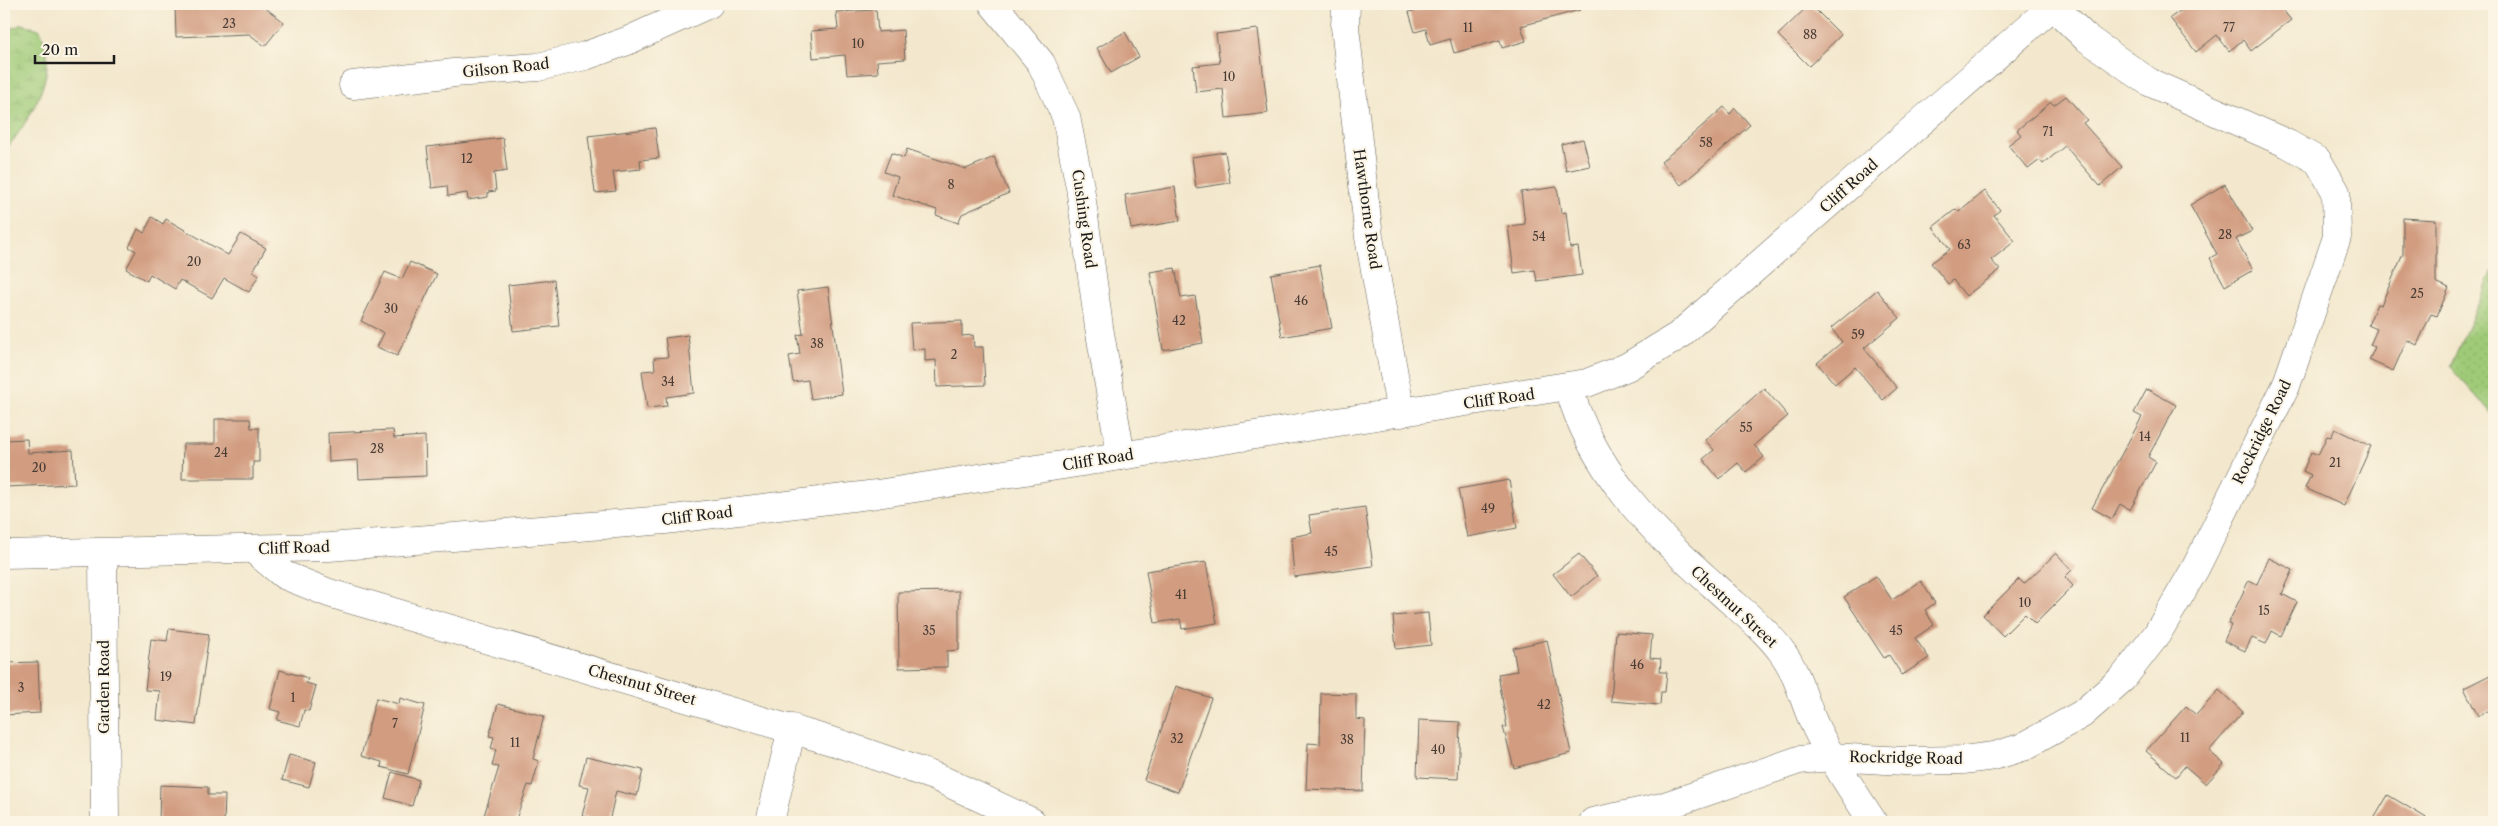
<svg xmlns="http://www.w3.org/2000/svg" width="2498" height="826" font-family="'Libre Caslon Text',serif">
<defs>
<pattern id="wetland-marsh" width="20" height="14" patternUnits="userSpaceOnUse" patternTransform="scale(1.25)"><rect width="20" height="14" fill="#9fca77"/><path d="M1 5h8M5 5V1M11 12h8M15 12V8" fill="none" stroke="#88ad66"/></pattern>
<pattern id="park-dots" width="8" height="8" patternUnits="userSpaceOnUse" patternTransform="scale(1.25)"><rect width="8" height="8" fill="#9fca77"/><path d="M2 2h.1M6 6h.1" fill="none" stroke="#88ad66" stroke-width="1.8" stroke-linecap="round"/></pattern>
</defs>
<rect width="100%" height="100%" fill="#fcf5e5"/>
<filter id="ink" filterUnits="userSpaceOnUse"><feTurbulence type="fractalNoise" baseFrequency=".02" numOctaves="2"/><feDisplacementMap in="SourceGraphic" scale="10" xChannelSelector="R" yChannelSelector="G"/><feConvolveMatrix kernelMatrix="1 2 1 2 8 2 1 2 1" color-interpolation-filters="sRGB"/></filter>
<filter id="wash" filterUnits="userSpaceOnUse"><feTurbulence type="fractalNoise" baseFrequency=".0096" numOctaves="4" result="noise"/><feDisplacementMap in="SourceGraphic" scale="20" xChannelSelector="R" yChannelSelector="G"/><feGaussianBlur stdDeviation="1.12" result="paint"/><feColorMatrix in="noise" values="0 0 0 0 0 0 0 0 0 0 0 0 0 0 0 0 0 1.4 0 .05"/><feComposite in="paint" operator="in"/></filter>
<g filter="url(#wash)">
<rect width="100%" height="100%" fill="#f3e8cd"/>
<!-- wetland -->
<path fill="url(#wetland-marsh)" stroke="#5e734a" d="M 22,24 L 39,29 C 63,70 29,121 4,152 L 4,32 Z"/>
<!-- park -->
<path fill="url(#park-dots)" stroke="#5e734a" d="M 2494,268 L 2494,416 L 2450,367 Z"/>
<g id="blocks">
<!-- building -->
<g fill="#d19c80">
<path d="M 175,4 L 260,4 L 284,22 L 265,46 L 249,34 L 176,37 Z"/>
<path d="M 1420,4 L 1579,4 L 1580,10 L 1521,26 L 1526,41 L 1502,48 L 1500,40 L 1454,53 L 1450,39 L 1430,45 L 1426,29 L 1415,32 L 1409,12 L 1422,9 Z"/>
<path d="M 1810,4 L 1841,35 L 1809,66 L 1778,35 Z"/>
<path d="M 2190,4 L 2278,4 L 2291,20 L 2251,51 L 2243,40 L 2229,51 L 2217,35 L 2196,52 L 2170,18 Z"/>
<path d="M 876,10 L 878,32 L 903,30 L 905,59 L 877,61 L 878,73 L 847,75 L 845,55 L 813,58 L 811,31 L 838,29 L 836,12 Z"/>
<path d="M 1258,29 L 1268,113 L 1226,118 L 1223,89 L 1196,92 L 1193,66 L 1220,63 L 1216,34 Z"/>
<path d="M 1125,32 L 1139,57 L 1111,73 L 1097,48 Z"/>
<path d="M 2066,96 L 2087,120 L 2083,123 L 2122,167 L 2100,186 L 2065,146 L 2043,164 L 2040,160 L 2028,169 L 2008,145 L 2021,135 L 2017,130 L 2051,102 L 2054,105 Z"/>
<path d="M 1724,107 L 1730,114 L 1735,108 L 1750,125 L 1681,185 L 1661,162 Z"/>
<path d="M 655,128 L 659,158 L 640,160 L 641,169 L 613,172 L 616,191 L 595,193 L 588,136 Z"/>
<path d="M 503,138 L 507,171 L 494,173 L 496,191 L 488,192 L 488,197 L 468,200 L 467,193 L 448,196 L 447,186 L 432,188 L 427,147 Z"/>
<path d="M 1583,139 L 1590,166 L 1566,171 L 1561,144 Z"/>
<path d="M 907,149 L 966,169 L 994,157 L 1009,193 L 962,214 L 958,223 L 936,215 L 937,210 L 892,195 L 898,177 L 884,172 L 891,153 L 904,158 Z"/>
<path d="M 1225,152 L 1230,183 L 1196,188 L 1192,157 Z"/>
<path d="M 2225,184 L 2252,231 L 2236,239 L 2253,270 L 2225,286 L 2210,258 L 2217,254 L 2190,205 Z"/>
<path d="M 1175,187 L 1180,221 L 1131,229 L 1125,195 Z"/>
<path d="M 1557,187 L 1561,213 L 1566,212 L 1570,248 L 1578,247 L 1582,275 L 1537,281 L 1535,270 L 1514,273 L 1508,226 L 1525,224 L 1521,192 Z"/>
<path d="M 1985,191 L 2000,210 L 1994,215 L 2015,241 L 1991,260 L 2000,270 L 1966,296 L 1953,280 L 1948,284 L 1931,263 L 1950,249 L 1933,227 L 1956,209 L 1959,212 Z"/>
<path d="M 152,217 L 163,224 L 166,219 L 228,255 L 241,234 L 266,248 L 253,271 L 259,275 L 249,292 L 224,278 L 212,298 L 180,280 L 175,289 L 150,274 L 147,281 L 126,269 L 136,251 L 129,247 L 138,229 L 144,233 Z"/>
<path d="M 2403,218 L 2436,220 L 2436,282 L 2449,288 L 2437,316 L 2431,314 L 2417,345 L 2407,340 L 2393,371 L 2369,360 L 2375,347 L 2370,345 L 2377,329 L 2368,325 L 2377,304 L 2381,305 L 2403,254 Z"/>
<path d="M 410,262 L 437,274 L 397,356 L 377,347 L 384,333 L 361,321 L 385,272 L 402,279 Z"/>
<path d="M 1320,265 L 1332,328 L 1282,337 L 1271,274 Z"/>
<path d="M 1175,268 L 1181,298 L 1195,296 L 1203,343 L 1163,350 L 1150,272 Z"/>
<path d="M 554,280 L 559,326 L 513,331 L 508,285 Z"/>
<path d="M 828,287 L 842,394 L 811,399 L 808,380 L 793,382 L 789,356 L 800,354 L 797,335 L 803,334 L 797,291 Z"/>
<path d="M 1877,290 L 1900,318 L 1864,348 L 1897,388 L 1883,400 L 1855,367 L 1835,384 L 1817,363 L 1842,342 L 1831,328 Z"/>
<path d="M 962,321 L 962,336 L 973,335 L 974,347 L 983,347 L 985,385 L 937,387 L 936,360 L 925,361 L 925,349 L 912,350 L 910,323 Z"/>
<path d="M 688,335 L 694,393 L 666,397 L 667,406 L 647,408 L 642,371 L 655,370 L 654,358 L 668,357 L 665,338 Z"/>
<path d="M 1764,388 L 1788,416 L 1754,445 L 1764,457 L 1746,472 L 1738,463 L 1719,479 L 1703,459 L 1714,450 L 1705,440 Z"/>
<path d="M 2147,389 L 2176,405 L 2148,457 L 2156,462 L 2130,510 L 2120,504 L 2112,519 L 2092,508 L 2142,417 L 2134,413 Z"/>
<path d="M 215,419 L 250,419 L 251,428 L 259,428 L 259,462 L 253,462 L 253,479 L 182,479 L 183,444 L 215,444 Z"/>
<path d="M 2335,429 L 2371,446 L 2344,506 L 2305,488 L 2311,475 L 2303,471 L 2311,452 L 2318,455 L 2327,436 L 2331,437 Z"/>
<path d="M 393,430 L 394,438 L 425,436 L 426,476 L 359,479 L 358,460 L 329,462 L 328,433 Z"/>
<path d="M 27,439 L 28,453 L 73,450 L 75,484 L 4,487 L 4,440 Z"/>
<path d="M 1509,480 L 1517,528 L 1467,537 L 1458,489 Z"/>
<path d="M 1365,507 L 1373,566 L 1294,577 L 1291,537 L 1312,533 L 1309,515 Z"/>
<path d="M 2056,553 L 2072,570 L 2065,577 L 2073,586 L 2035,624 L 2025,614 L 2003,636 L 1983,615 L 2019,579 L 2024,584 Z"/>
<path d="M 1579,554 L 1597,576 L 1571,597 L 1553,574 Z"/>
<path d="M 2269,558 L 2293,570 L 2282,594 L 2297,602 L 2281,636 L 2272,631 L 2266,644 L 2252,638 L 2245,651 L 2224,641 L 2231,625 L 2228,624 L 2249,580 L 2257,584 Z"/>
<path d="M 1206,562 L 1217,623 L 1182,629 L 1180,619 L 1155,623 L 1146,571 Z"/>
<path d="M 1876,576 L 1892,600 L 1921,581 L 1935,603 L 1925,610 L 1934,625 L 1915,638 L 1929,658 L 1902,675 L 1889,655 L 1884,658 L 1844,597 Z"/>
<path d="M 959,591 L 959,650 L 947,651 L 947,667 L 899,668 L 898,592 Z"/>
<path d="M 1428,613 L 1431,645 L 1396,649 L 1393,616 Z"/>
<path d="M 169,629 L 209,634 L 196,725 L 157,720 L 160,691 L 145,690 L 151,639 L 167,641 Z"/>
<path d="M 1616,632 L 1652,635 L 1650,658 L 1661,659 L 1660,672 L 1667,672 L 1665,692 L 1661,692 L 1660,705 L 1611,701 Z"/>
<path d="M 1547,640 L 1571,753 L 1514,768 L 1503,727 L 1507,727 L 1498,674 L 1517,671 L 1513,648 Z"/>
<path d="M 38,662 L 40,713 L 4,715 L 4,663 Z"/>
<path d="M 280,670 L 308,678 L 306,683 L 316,686 L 309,711 L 304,710 L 300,726 L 277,720 L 280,712 L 270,709 Z"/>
<path d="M 2494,673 L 2494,708 L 2478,716 L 2464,688 Z"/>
<path d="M 1176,686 L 1211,698 L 1178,792 L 1144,780 Z"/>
<path d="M 2219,690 L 2243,712 L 2209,751 L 2224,764 L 2206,784 L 2185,766 L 2176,777 L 2146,751 L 2186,706 L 2196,715 Z"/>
<path d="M 1321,693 L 1356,694 L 1356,719 L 1365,720 L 1363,791 L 1306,789 L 1308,743 L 1320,744 Z"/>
<path d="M 376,698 L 399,704 L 400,698 L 425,705 L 408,774 L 381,767 L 382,762 L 361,756 Z"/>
<path d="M 498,704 L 544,716 L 533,759 L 539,761 L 532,786 L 528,785 L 515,822 L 482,822 L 499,767 L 492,766 L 496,750 L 491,749 L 494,737 L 489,736 Z"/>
<path d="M 1419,720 L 1460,722 L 1458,779 L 1417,777 Z"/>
<path d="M 289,755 L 316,762 L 309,787 L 282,780 Z"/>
<path d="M 586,757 L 643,770 L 637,796 L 616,791 L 609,822 L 582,816 L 589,787 L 579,785 Z"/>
<path d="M 392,772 L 419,780 L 412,806 L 385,798 Z"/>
<path d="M 160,785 L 208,787 L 208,795 L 225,795 L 224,822 L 159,822 Z"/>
<path d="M 2388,795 L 2433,822 L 2372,822 Z"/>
</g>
</g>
</g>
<g filter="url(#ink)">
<use href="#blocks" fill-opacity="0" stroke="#67635a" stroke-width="1"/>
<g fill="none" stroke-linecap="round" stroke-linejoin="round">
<defs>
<g id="minor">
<path d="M 993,4 L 1041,63 L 1066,117 L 1080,187 L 1099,327 L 1121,456"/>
<path d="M 1346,4 L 1345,27 L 1369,237 L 1401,413"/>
<path d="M 353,85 L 454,73 L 538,67 L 585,56 L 627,41 L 709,4"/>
<path d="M 1569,388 C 1592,469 1650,529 1712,584 C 1735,606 1763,626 1782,652 C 1799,675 1804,703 1816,728 C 1832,761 1853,791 1873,822"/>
<path d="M 254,550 L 284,575 L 329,593 L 838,743 L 936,777 L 1032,822"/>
<path d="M 103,553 L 105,822"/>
<path d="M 4,554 L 329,547 L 665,520 L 877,494 L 1587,383 L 1627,367 L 1678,336 L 2055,4"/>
<path d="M 770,822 L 792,728"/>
<path d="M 1593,822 L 1662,807 L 1799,760 L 1831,757 L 1904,761 L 1963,760 L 1994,756 L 2023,747 L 2082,714 L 2123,678 L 2157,634 L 2195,569 L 2286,386 L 2337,237 L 2336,192 L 2318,161 L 2288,144 L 2149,82 L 2085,37 L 2051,4"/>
</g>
</defs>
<!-- minor casing -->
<use href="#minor" stroke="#67635a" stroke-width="29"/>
<!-- minor -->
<use href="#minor" stroke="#fff" stroke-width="28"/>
</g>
</g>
<g text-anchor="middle" stroke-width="4" stroke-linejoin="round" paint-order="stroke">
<!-- number labels -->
<g font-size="12" fill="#493c35">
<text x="229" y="28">23</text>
<text x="1468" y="32">11</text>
<text x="2229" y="32">77</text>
<text x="1810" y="39">88</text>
<text x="858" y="48">10</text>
<text x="1229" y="81">10</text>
<text x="2048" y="136">71</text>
<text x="1706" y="147">58</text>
<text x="467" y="163">12</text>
<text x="951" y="189">8</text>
<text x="2225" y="239">28</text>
<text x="1539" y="241">54</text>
<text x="1964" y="249">63</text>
<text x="194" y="266">20</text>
<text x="2417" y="298">25</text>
<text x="1301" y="305">46</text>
<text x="391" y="313">30</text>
<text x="1179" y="325">42</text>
<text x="1858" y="339">59</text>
<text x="817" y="348">38</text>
<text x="954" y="359">2</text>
<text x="668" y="386">34</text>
<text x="1746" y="432">55</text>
<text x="2145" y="441">14</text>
<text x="377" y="453">28</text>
<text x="221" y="457">24</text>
<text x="2335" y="467">21</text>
<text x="39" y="472">20</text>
<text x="1488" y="513">49</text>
<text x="1331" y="556">45</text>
<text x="1181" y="599">41</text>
<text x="2025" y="607">10</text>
<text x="2264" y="615">15</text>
<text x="929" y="635">35</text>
<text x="1896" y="635">45</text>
<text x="1637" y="669">46</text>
<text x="166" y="681">19</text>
<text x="21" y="692">3</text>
<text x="293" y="702">1</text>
<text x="1544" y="709">42</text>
<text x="395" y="728">7</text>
<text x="2185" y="742">11</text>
<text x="1177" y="743">32</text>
<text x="1347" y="744">38</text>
<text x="515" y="747">11</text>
<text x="1438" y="754">40</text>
</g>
<!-- street labels -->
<g font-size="15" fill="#1c1c1c" stroke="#fcf5e5">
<text transform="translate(506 68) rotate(-6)" y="5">Gilson Road</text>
<text transform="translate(1849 186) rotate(-42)" y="5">Cliff Road</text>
<text transform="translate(1367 209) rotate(82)" y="5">Hawthorne Road</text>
<text transform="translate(1084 219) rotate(82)" y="5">Cushing Road</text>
<text transform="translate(1499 399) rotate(-8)" y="5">Cliff Road</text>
<text transform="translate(2262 432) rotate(-64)" y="5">Rockridge Road</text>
<text transform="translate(1098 460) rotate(-9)" y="5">Cliff Road</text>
<text transform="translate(697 516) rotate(-7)" y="5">Cliff Road</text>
<text transform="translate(294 548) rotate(-2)" y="5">Cliff Road</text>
<text transform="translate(1734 607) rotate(43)" y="5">Chestnut Street</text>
<text transform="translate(642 685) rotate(16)" y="5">Chestnut Street</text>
<text transform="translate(104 687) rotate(-90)" y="5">Garden Road</text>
<text transform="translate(1906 758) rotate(1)" y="5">Rockridge Road</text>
</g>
</g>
<!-- margin -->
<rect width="2498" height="826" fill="none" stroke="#fcf5e5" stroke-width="20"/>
<!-- scale -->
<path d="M35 55v8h79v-8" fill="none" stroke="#1c1c1c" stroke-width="2.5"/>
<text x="42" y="55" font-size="15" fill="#1c1c1c" stroke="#fcf5e5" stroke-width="4" paint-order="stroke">20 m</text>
</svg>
